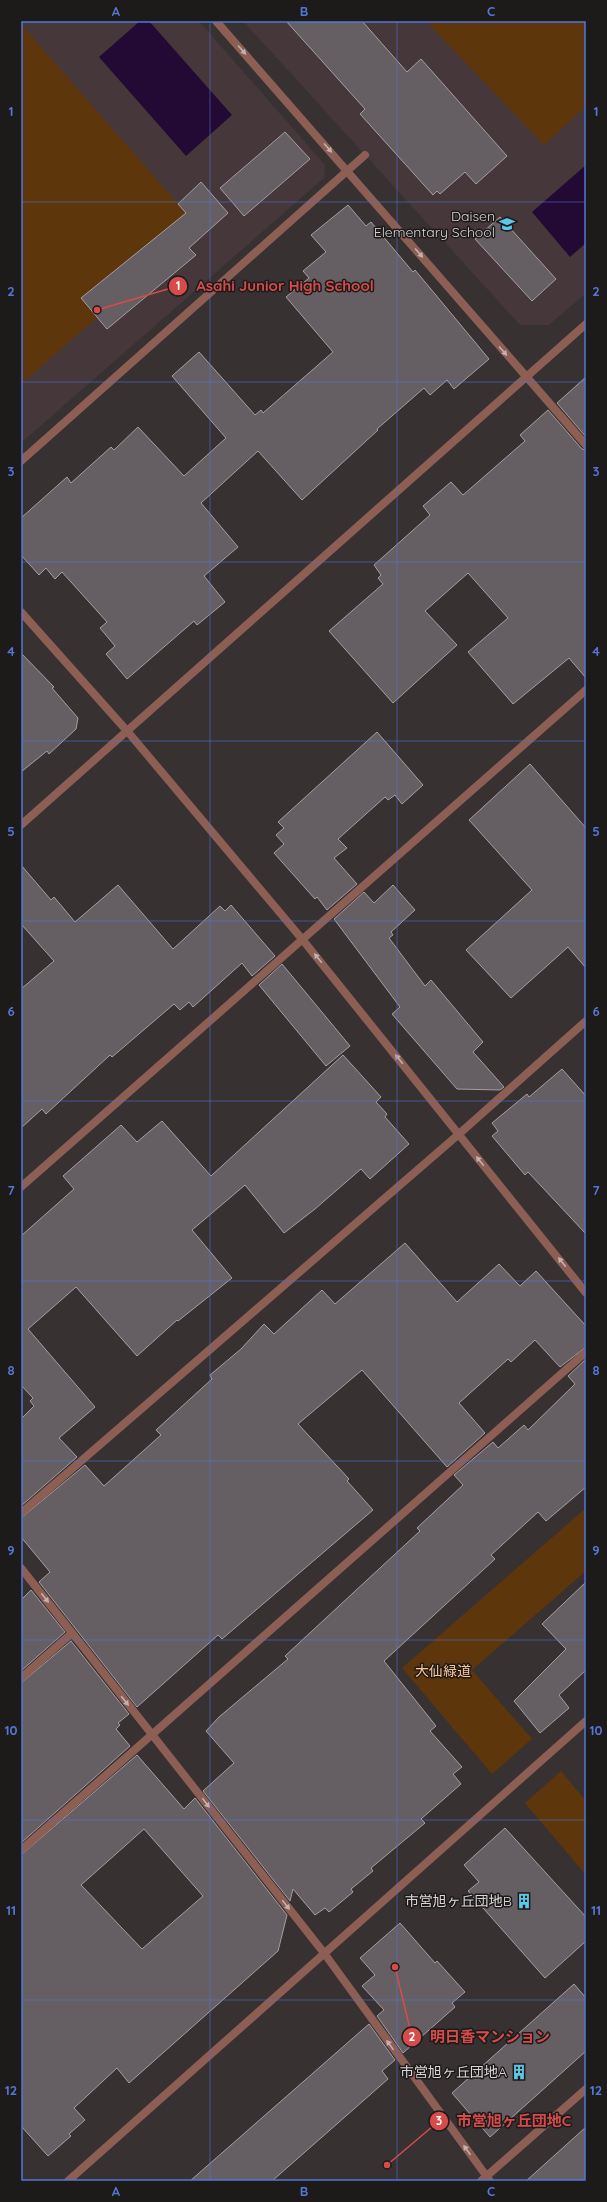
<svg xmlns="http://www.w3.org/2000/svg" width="607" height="2202" font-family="Quicksand,'Noto Sans JP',sans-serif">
<rect width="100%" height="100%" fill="#373132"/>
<!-- built -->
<g fill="#45373a">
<path d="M 21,21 L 199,21 L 325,165 L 324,178 L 21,443 Z"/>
<path d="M 243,21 L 586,21 L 586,293 L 549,325 L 520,325 Z"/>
</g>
<!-- green -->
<g fill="#5d360b">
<path d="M 426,21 L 586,21 L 586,106 L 544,145 Z"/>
<path d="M 21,24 L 199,228 L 21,384 Z"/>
<path d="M 586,1508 L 586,1571 L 472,1670 L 532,1739 L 492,1774 L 402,1668 Z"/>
<path d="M 561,1771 L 586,1801 L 586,1875 L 525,1803 Z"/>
</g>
<!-- water -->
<g fill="#230a35">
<path d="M 140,21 L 149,21 L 232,115 L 186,156 L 99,57 Z"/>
<path d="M 586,165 L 586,243 L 570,257 L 532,212 Z"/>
</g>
<!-- building -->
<g fill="#655f64" stroke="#a59fa3" fill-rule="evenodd">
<path d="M 286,21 L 362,21 L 407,72 L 421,59 L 507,156 L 476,184 L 465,172 L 440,194 L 437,191 L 433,195 L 360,114 L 365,109 Z"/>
<path d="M 285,132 L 310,159 L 244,216 L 220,188 Z"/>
<path d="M 201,182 L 228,213 L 189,248 L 196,255 L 107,329 L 81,298 L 186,213 L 178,204 Z"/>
<path d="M 348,205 L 366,226 L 371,222 L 413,272 L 415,270 L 489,359 L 454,389 L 447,380 L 430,395 L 424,388 L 377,429 L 378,430 L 302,500 L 258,451 L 201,503 L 238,547 L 204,576 L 225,602 L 197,625 L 194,621 L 127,679 L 106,654 L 115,646 L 100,628 L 107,622 L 62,572 L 55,579 L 46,568 L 39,575 L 21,555 L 21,518 L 67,477 L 71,483 L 111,447 L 114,450 L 138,427 L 184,476 L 226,438 L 172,376 L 199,352 L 255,415 L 261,410 L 263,413 L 333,352 L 286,297 L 309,278 L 303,271 L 326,252 L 311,235 Z"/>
<path d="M 500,217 L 556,279 L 532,301 L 475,239 Z"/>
<path d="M 586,377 L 586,437 L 557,403 Z"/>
<path d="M 548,410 L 582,449 L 586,450 L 586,678 L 569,658 L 513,704 L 468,652 L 508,618 L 468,573 L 425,611 L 457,645 L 393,703 L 329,631 L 383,584 L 378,578 L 381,575 L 374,565 L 430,515 L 423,506 L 451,482 L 463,495 L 525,441 L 520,435 Z"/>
<path d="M 21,653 L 54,687 L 52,688 L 78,718 L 76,729 L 49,754 L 47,751 L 21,772 Z"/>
<path d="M 377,732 L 423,785 L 402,804 L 395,795 L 388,800 L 385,797 L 338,839 L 347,848 L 334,858 L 357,884 L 327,910 L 317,897 L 315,899 L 274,853 L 284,844 L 276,835 L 284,828 L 278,822 Z"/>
<path d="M 530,764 L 586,828 L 586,968 L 568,947 L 511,998 L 466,950 L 532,890 L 469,820 Z"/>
<path d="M 21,865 L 51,900 L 54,897 L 75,922 L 118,885 L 173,949 L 220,906 L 225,911 L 231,905 L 275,956 L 252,976 L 242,963 L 193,1007 L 189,1002 L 180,1010 L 174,1004 L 112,1057 L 110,1055 L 46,1114 L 42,1109 L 21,1128 L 21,989 L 54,961 L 21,924 Z"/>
<path d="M 393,885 L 415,910 L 391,932 L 393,935 L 389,938 L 425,986 L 431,980 L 483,1042 L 473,1052 L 504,1087 L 500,1090 L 457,1089 L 392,1014 L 400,1007 L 334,919 L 364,892 L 374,903 Z"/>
<path d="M 282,964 L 350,1046 L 326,1066 L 259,985 Z"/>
<path d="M 343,1055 L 381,1097 L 376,1102 L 387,1114 L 385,1117 L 409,1144 L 370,1179 L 361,1169 L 315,1209 L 284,1233 L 245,1185 L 192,1230 L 232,1278 L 178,1321 L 177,1320 L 137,1356 L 76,1287 L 28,1329 L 95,1407 L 59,1438 L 77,1457 L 21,1506 L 21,1419 L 34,1406 L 30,1401 L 33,1398 L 21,1385 L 21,1236 L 74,1189 L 63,1176 L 121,1125 L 137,1142 L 162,1121 L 211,1176 Z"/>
<path d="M 562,1069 L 586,1096 L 586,1234 L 528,1172 L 525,1175 L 492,1136 L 498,1131 L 492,1123 L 527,1094 L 529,1097 Z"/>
<path d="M 405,1243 L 457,1302 L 499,1264 L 520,1286 L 536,1271 L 586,1326 L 586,1347 L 560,1367 L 535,1340 L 511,1362 L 508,1359 L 459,1403 L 485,1433 L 447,1467 L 362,1370 L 298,1424 L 349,1479 L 347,1481 L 373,1510 L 222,1639 L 218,1635 L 137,1707 L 39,1582 L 50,1572 L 21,1537 L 21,1518 L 85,1465 L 104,1486 L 161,1435 L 156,1430 L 212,1379 L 210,1375 L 241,1349 L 264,1324 L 274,1334 L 322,1290 L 335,1304 Z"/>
<path d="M 586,1359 L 586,1487 L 546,1521 L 538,1512 L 491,1555 L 495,1559 L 384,1661 L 436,1726 L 430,1731 L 462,1767 L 453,1774 L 461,1784 L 421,1819 L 425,1823 L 371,1868 L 373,1871 L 351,1889 L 353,1892 L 329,1912 L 325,1908 L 315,1915 L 293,1889 L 290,1901 L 203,1791 L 234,1763 L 206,1731 L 219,1717 L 288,1659 L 285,1656 L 420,1531 L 417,1528 L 463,1485 L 454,1475 L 493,1442 L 498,1448 L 524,1425 L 528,1430 L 575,1384 L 568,1376 Z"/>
<path d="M 586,1582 L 586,1670 L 559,1695 L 569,1708 L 540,1733 L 514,1701 L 566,1649 L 542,1624 Z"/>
<path d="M 31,1590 L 65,1632 L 21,1671 L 21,1600 Z"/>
<path d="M 71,1641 L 129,1714 L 118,1723 L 120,1725 L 116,1729 L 130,1746 L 21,1843 L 21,1683 Z"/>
<path d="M 137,1755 L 184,1809 L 195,1798 L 287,1915 L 278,1951 L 129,2083 L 117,2068 L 74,2108 L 85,2120 L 69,2134 L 71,2136 L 48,2156 L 21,2126 L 21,1855 ZM 144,1829 L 203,1896 L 142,1949 L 81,1885 Z"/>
<path d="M 505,1828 L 586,1917 L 586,1941 L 545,1978 L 468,1891 L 479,1882 L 464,1865 Z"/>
<path d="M 400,1923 L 435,1963 L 437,1961 L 465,1992 L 452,2003 L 455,2007 L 403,2053 L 377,2016 L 384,2010 L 362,1986 L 375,1975 L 360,1958 Z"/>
<path d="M 574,1984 L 586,1998 L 586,2051 L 490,2137 L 452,2093 Z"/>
<path d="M 369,2024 L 395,2060 L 382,2071 L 388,2079 L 272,2181 L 190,2181 Z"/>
<path d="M 586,2127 L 586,2181 L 526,2181 Z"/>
</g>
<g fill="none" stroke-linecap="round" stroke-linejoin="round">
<!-- lane -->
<path stroke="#8c5e54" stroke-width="8" d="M 21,1678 L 72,1633"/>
<!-- street -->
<g stroke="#8c5e54" stroke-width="8">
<path d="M 216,21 L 586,445"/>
<path d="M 21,461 L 365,155"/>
<path d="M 21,612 L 128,732 L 302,939 L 586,1293"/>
<path d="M 21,825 L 586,324"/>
<path d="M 21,1187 L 586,690"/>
<path d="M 21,1513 L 459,1134 L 586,1021"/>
<path d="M 21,1568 L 324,1953 L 490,2181"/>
<path d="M 21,1850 L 586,1352"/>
<path d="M 68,2181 L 586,1721"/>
<path d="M 481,2181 L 586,2089"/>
</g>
</g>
<!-- one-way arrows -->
<defs><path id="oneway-solid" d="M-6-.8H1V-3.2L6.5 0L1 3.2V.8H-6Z"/></defs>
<g fill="#c3b1af">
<use href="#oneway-solid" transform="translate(242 50) rotate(49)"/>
<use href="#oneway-solid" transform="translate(328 148) rotate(49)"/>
<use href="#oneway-solid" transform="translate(419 253) rotate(49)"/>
<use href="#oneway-solid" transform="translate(503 351) rotate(49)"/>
<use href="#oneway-solid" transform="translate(318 958) rotate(-129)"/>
<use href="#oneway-solid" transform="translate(399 1059) rotate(-129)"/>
<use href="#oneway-solid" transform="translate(480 1161) rotate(-129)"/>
<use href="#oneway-solid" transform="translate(562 1262) rotate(-129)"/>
<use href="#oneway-solid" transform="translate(45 1598) rotate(52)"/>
<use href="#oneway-solid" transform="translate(125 1701) rotate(52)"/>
<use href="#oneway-solid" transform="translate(206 1803) rotate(52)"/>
<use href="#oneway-solid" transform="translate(286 1905) rotate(52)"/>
<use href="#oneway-solid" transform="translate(390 2045) rotate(-126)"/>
<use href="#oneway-solid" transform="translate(467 2150) rotate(-126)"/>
</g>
<!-- grid -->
<path fill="none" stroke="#5676d7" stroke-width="1" stroke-opacity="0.55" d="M 210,21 L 210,2181M 397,21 L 397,2181M 21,202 L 586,202M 21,382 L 586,382M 21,562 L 586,562M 21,741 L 586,741M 21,921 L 586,921M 21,1101 L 586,1101M 21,1281 L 586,1281M 21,1461 L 586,1461M 21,1640 L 586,1640M 21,1820 L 586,1820M 21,2000 L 586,2000"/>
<!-- icons -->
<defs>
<symbol id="school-bare" viewBox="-9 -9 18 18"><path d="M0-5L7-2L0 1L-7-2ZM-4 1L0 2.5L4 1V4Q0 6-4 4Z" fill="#5cc7e7" stroke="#1d1a1a" stroke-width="2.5" paint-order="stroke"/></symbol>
<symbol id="building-bare" viewBox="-9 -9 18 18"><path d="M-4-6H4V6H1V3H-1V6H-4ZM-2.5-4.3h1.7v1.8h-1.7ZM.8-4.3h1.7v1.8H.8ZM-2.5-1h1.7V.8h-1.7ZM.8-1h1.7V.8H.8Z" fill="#5cc7e7" stroke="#1d1a1a" stroke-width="2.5" paint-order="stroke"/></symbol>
</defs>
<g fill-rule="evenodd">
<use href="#school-bare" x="496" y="213" width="22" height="22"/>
<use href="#building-bare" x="513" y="1890" width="22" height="22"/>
<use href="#building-bare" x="508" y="2061" width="22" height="22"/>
</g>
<g text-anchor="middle" stroke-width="3" stroke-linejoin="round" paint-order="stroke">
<!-- poi labels -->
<g font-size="14" fill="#dad5d6" stroke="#1d1a1a" text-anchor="end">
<text x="495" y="221">Daisen<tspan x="495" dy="16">Elementary School</tspan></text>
<text x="512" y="1906">市営旭ヶ丘団地B</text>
<text x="507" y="2077">市営旭ヶ丘団地A</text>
</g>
<!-- park labels -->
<g font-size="14" fill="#fec797" stroke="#1d1a1a">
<text x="443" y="1676">大仙緑道</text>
</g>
</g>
<!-- callouts -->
<path fill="none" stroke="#d74b4b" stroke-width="1.5" d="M97 310L178 286M395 1967L412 2037M387 2165L439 2121"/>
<g fill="#d74b4b" stroke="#1d1a1a" stroke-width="1.5">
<circle cx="97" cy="310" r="4"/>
<circle cx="395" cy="1967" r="4"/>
<circle cx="387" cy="2165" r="4"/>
<circle cx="178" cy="286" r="10"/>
<circle cx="412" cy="2037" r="10"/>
<circle cx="439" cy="2121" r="10"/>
</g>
<g font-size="12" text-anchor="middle" font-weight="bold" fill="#fff">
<text x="178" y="290">1</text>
<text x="412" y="2041">2</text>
<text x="439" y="2125">3</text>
</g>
<g font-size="15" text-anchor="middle" font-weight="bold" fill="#d74b4b" stroke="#1d1a1a" stroke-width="3" stroke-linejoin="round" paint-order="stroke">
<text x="285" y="291">Asahi Junior High School</text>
<text x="490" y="2042">明日香マンション</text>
<text x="514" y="2126">市営旭ヶ丘団地C</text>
</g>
<!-- border -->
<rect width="607" height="2202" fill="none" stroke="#1d1a1a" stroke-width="44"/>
<rect x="22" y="22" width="563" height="2158" fill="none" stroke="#5676d7" stroke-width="1.5"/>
<g font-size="13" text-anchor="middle" font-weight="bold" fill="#5676d7">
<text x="116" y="16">A</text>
<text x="304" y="16">B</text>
<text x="491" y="16">C</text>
<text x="11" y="116">1</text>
<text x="596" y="116">1</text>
<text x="11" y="296">2</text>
<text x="596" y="296">2</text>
<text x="11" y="476">3</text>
<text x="596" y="476">3</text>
<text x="11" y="656">4</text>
<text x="596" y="656">4</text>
<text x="11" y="836">5</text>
<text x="596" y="836">5</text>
<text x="11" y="1016">6</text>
<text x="596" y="1016">6</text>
<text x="11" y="1195">7</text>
<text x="596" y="1195">7</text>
<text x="11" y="1375">8</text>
<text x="596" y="1375">8</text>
<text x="11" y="1555">9</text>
<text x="596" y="1555">9</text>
<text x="11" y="1735">10</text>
<text x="596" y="1735">10</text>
<text x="11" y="1915">11</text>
<text x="596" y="1915">11</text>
<text x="11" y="2095">12</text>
<text x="596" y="2095">12</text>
<text x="116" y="2196">A</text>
<text x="304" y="2196">B</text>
<text x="491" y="2196">C</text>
</g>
</svg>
